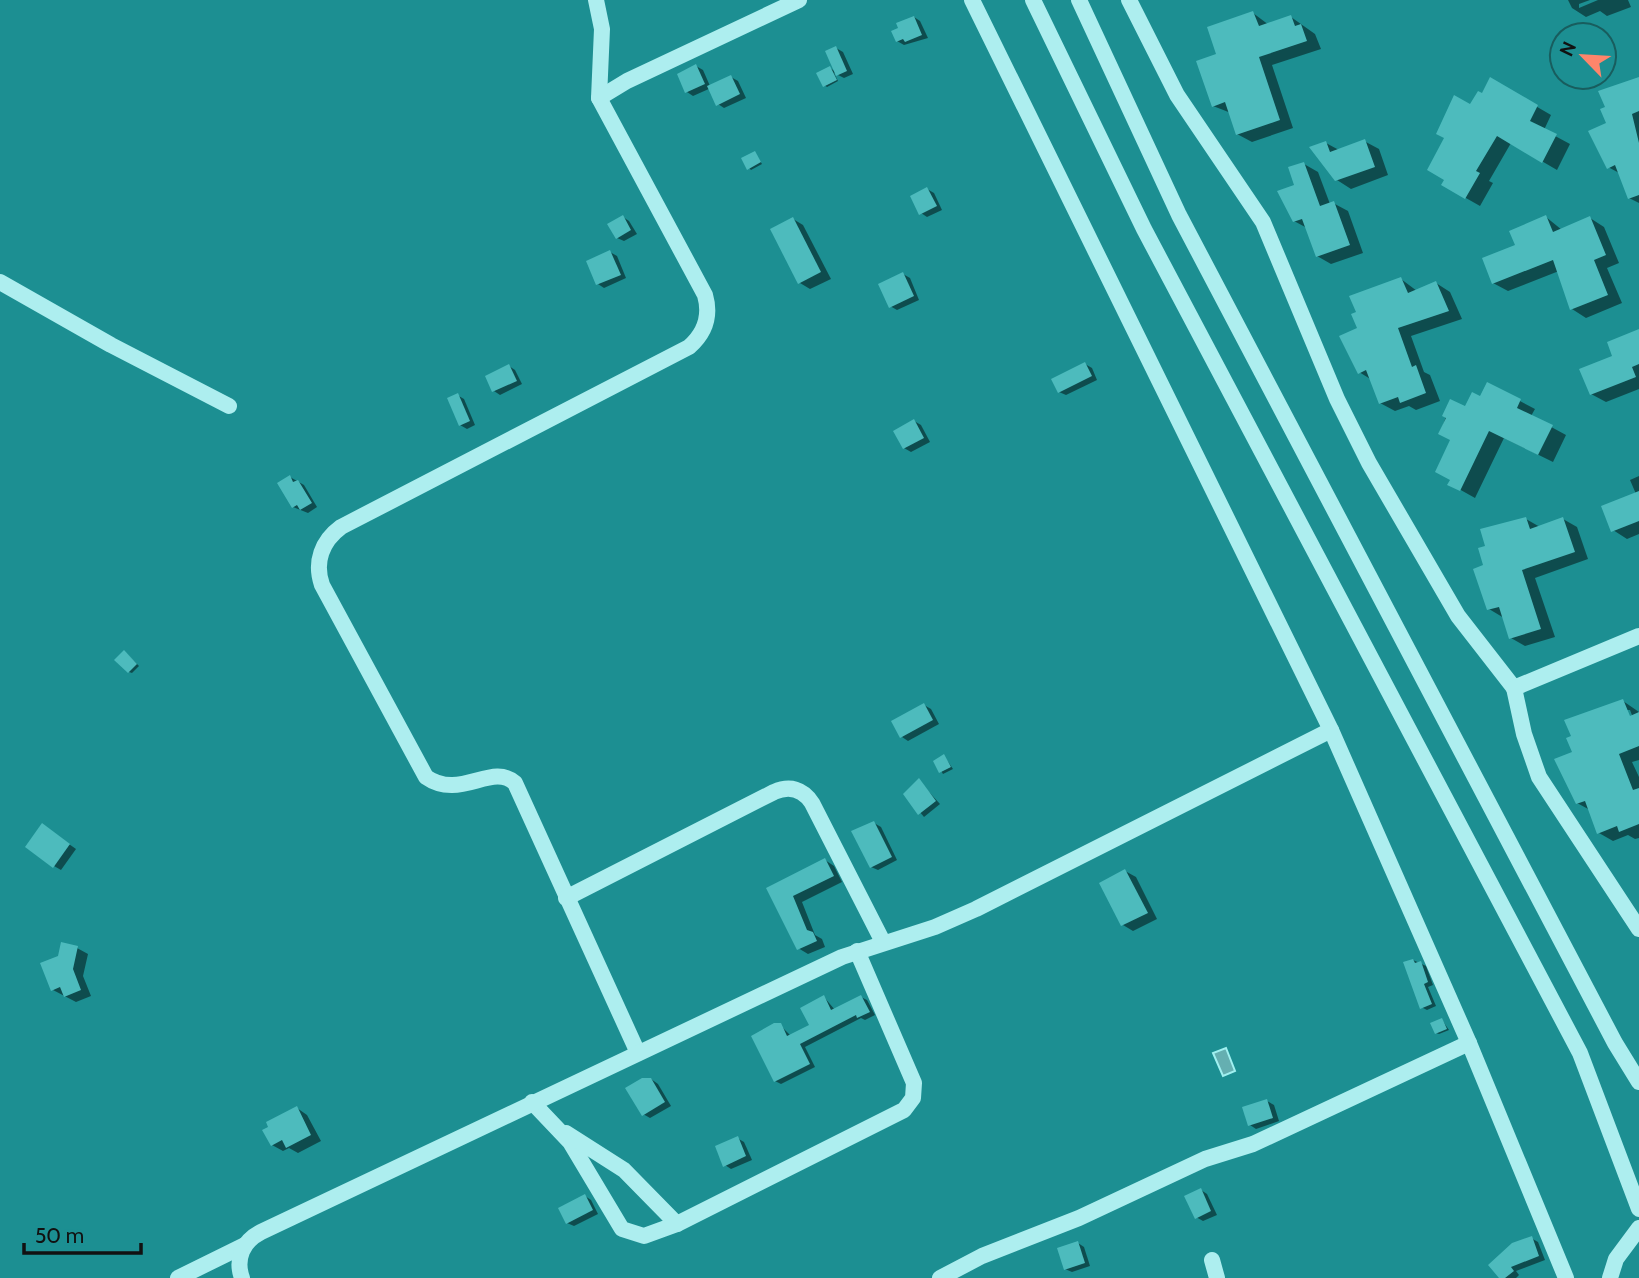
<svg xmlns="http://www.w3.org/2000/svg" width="1639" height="1278" font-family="Cabin,sans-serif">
<rect width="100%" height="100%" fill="#1c8f92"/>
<!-- water -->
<path fill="#65afb1" stroke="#a0f0f0" stroke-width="2" d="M 1226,1048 L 1235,1071 L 1223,1076 L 1213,1053 Z"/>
<!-- shadow -->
<g fill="#0007" fill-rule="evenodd">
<path d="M 1568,0 L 1590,0 L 1579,4 L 1579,8 L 1598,0 L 1628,0 L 1631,7 L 1607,16 L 1600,11 L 1586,17 L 1572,8 Z"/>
<path d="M 1253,13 L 1269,25 L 1291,17 L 1315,34 L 1321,49 L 1272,65 L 1293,128 L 1252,142 L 1237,134 L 1231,113 L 1213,106 L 1218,55 Z"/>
<path d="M 914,17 L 920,21 L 928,38 L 904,45 L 897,41 Z"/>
<path d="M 836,48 L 843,52 L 853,74 L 844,78 L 834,73 L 838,81 L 827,87 L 824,85 L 830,68 L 836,72 Z"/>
<path d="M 696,66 L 703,70 L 710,86 L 731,77 L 738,81 L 746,98 L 724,108 L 718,104 L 711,88 L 693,96 L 687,92 Z"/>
<path d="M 1639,78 L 1639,203 L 1629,198 L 1621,174 L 1608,167 L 1608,124 Z"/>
<path d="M 1491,80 L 1551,115 L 1544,130 L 1570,144 L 1557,170 L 1511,143 L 1489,181 L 1493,183 L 1480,206 L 1443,185 L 1471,106 L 1482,95 Z"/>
<path d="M 1364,141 L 1379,149 L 1388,175 L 1351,189 L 1337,180 L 1326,143 L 1339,150 Z"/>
<path d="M 755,153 L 762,164 L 751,170 L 749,168 Z"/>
<path d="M 1304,164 L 1318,172 L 1330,204 L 1333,203 L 1348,211 L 1363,253 L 1331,264 L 1317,256 L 1307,228 L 1294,221 L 1296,186 Z"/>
<path d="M 927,189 L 934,193 L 942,210 L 927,217 L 921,213 Z"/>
<path d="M 623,217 L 629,221 L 637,234 L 624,241 L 617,238 Z"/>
<path d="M 1546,217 L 1562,230 L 1590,218 L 1604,227 L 1619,263 L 1607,268 L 1622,303 L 1586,318 L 1572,309 L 1559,271 L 1508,291 L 1493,283 L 1517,246 Z"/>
<path d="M 793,219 L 803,225 L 831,279 L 810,289 L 800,283 Z"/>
<path d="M 610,252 L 617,256 L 626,278 L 604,288 L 598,284 Z"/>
<path d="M 903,274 L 910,278 L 919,300 L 897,310 L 890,306 Z"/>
<path d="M 1401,279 L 1417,291 L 1436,283 L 1450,292 L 1462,319 L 1411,336 L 1424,372 L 1430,375 L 1440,401 L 1416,410 L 1409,406 L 1395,411 L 1380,403 L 1372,380 L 1359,372 L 1359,329 Z"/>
<path d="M 1639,330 L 1639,389 L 1606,402 L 1591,394 L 1615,357 Z"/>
<path d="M 1085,364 L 1092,368 L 1097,380 L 1066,395 L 1059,392 Z"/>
<path d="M 509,366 L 515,370 L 522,384 L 500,395 L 494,391 Z"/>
<path d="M 1488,384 L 1535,409 L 1531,416 L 1566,435 L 1553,462 L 1504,438 L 1475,498 L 1450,484 L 1452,440 L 1440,434 L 1451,402 L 1466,409 L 1481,398 Z"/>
<path d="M 457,395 L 464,399 L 475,425 L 467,429 L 460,425 Z"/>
<path d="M 914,421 L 921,425 L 930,442 L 911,452 L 904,448 Z"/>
<path d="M 1639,476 L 1639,534 L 1627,539 L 1613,530 L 1636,494 L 1630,480 Z"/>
<path d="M 290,477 L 304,485 L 317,507 L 308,513 L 293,507 Z"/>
<path d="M 1526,519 L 1540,527 L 1563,519 L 1577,527 L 1588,559 L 1535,578 L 1555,637 L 1525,646 L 1511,638 L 1504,618 L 1489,609 Z"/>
<path d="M 127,654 L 139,666 L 132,673 L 129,672 Z"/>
<path d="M 1623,701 L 1639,712 L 1639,760 L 1632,762 L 1639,777 L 1639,838 L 1635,839 L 1628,835 L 1613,841 L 1599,833 L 1590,810 L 1577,803 L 1573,737 ZM 1626,710 L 1630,710 L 1635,723 L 1632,724 Z"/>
<path d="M 924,705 L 931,709 L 939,724 L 908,741 L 902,737 Z"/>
<path d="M 944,756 L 953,769 L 943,774 L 935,761 Z"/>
<path d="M 919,781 L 940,804 L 924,817 L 905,794 Z"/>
<path d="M 874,823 L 881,827 L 897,860 L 878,870 L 871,867 Z"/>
<path d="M 49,830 L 76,849 L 61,870 L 54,866 Z"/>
<path d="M 825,860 L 834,866 L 842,882 L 802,902 L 815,935 L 822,939 L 825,947 L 808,954 L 798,948 L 768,888 Z"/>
<path d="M 1125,871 L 1136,877 L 1157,919 L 1133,931 L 1123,925 L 1101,883 Z"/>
<path d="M 77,948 L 88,954 L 83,976 L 91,996 L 76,1002 L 53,990 Z"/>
<path d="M 1413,960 L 1426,966 L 1433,985 L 1428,987 L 1436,1006 L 1427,1010 L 1421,1007 Z"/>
<path d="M 824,997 L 835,1010 L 861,997 L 867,1000 L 875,1015 L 865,1020 L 861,1018 L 805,1047 L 815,1067 L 781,1084 L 775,1081 L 780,1025 L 791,1036 L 811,1026 Z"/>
<path d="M 1442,1020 L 1449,1030 L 1439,1034 L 1436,1033 Z"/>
<path d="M 651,1079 L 658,1084 L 671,1106 L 650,1118 L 643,1114 Z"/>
<path d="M 1267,1101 L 1274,1105 L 1279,1121 L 1256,1129 L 1250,1125 Z"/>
<path d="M 297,1108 L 307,1115 L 321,1141 L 298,1153 L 289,1148 L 283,1151 L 272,1145 Z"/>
<path d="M 737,1138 L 744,1142 L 752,1160 L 731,1169 L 725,1165 Z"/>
<path d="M 1201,1190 L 1207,1194 L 1217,1215 L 1203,1221 L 1196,1217 Z"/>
<path d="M 585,1196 L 591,1200 L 598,1214 L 574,1226 L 567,1223 Z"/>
<path d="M 1531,1238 L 1538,1242 L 1545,1260 L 1516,1271 L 1519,1275 L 1516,1278 L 1501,1278 Z"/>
<path d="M 1078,1243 L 1084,1247 L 1090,1266 L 1072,1272 L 1065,1269 Z"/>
</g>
<!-- building -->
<g fill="#4dbbbd">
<path d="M 1253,11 L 1259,26 L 1291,15 L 1295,26 L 1301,24 L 1307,41 L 1259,57 L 1280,120 L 1236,135 L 1225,102 L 1212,107 L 1196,61 L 1216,54 L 1207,27 Z"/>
<path d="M 914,16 L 922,35 L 905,42 L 903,39 L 896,42 L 891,31 L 898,28 L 896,23 Z"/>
<path d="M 836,46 L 847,71 L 836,76 L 825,51 Z"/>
<path d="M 696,64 L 705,84 L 685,93 L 677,74 Z"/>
<path d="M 830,66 L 837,80 L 823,87 L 816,73 Z"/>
<path d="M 731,75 L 740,94 L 716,106 L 707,86 Z"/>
<path d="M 1490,77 L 1538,105 L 1530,121 L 1557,134 L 1542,163 L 1497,136 L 1476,171 L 1480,173 L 1465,199 L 1441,185 L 1444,180 L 1427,170 L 1444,138 L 1436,134 L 1454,95 L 1470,104 L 1478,91 L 1482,93 Z"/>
<path d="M 1639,77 L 1639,111 L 1632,114 L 1639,143 L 1639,195 L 1628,199 L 1615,165 L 1607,169 L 1588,131 L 1606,123 L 1600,109 L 1605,107 L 1598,91 Z"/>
<path d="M 1365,139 L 1375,167 L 1335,181 L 1309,147 L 1326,141 L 1330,152 Z"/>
<path d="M 755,151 L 761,162 L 747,170 L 741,158 Z"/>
<path d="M 1304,162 L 1320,206 L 1334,201 L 1350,245 L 1316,257 L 1302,219 L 1293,222 L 1277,191 L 1294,185 L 1288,167 Z"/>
<path d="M 927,187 L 937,206 L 919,215 L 910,196 Z"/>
<path d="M 623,215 L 631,230 L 616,239 L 607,224 Z"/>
<path d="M 1546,215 L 1553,232 L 1590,216 L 1606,255 L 1594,260 L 1608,295 L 1570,310 L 1553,260 L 1492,284 L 1482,258 L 1515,245 L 1509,231 Z"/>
<path d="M 793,217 L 821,272 L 798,284 L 770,229 Z"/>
<path d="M 610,250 L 621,275 L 596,285 L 586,261 Z"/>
<path d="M 903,272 L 914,296 L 889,308 L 878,284 Z"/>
<path d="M 1401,277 L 1408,293 L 1436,281 L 1449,311 L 1398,328 L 1412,367 L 1416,365 L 1426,393 L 1400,403 L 1398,397 L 1379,404 L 1366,370 L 1358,374 L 1339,336 L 1357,328 L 1351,314 L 1356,312 L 1349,296 Z"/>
<path d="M 1639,329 L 1639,364 L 1632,367 L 1636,377 L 1590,395 L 1579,369 L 1612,356 L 1607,342 Z"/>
<path d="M 1085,362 L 1092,376 L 1058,393 L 1051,379 Z"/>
<path d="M 509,364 L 517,381 L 492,392 L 485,376 Z"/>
<path d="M 1487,382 L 1521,399 L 1517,408 L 1553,425 L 1538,455 L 1489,431 L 1460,491 L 1447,485 L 1450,480 L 1435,472 L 1450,440 L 1438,434 L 1446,418 L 1442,416 L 1450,399 L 1465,406 L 1472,392 L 1480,396 Z"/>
<path d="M 458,393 L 470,421 L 459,426 L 447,398 Z"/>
<path d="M 914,419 L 924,438 L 903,449 L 893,431 Z"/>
<path d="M 290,475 L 293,482 L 298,480 L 312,503 L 300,510 L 297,505 L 292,508 L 277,483 Z"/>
<path d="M 1639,491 L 1639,521 L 1611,532 L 1601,506 Z"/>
<path d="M 1526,517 L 1530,529 L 1563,517 L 1575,552 L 1522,570 L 1541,629 L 1509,639 L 1499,607 L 1487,610 L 1473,569 L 1483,565 L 1478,548 L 1485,546 L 1480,529 Z"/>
<path d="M 124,650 L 137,664 L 128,673 L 114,660 Z"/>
<path d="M 1623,699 L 1630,716 L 1639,712 L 1639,746 L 1619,754 L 1633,790 L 1639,788 L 1639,824 L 1619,832 L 1617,826 L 1597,834 L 1585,801 L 1576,804 L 1554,759 L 1572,752 L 1566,738 L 1571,736 L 1564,720 Z"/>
<path d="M 924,703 L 933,720 L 900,738 L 891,721 Z"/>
<path d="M 944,754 L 951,767 L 939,773 L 933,761 Z"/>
<path d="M 919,778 L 936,801 L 918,815 L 903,794 Z"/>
<path d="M 874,821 L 892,857 L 870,868 L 851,831 Z"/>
<path d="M 42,823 L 70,844 L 53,868 L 25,847 Z"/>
<path d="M 825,858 L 834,876 L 793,896 L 807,930 L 813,932 L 817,941 L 797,950 L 766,888 Z"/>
<path d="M 1125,869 L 1148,913 L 1121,926 L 1099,883 Z"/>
<path d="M 61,942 L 78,946 L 73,969 L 81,990 L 64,997 L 60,987 L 51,991 L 40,963 L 58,956 Z"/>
<path d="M 1413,959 L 1415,963 L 1421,961 L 1428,982 L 1424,984 L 1432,1004 L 1420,1009 L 1403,962 Z"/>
<path d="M 824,995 L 831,1010 L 861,995 L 870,1012 L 857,1018 L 856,1015 L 800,1044 L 810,1064 L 774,1082 L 751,1036 L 774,1023 L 781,1023 L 787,1036 L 809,1025 L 800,1008 Z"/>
<path d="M 1442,1018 L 1447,1029 L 1435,1034 L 1430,1023 Z"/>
<path d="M 642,1078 L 651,1078 L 665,1102 L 642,1116 L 625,1088 Z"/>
<path d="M 1267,1099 L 1273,1118 L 1248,1126 L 1242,1107 Z"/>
<path d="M 297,1106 L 311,1135 L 286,1148 L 282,1140 L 271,1146 L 262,1130 L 268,1127 L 266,1122 Z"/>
<path d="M 738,1136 L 746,1156 L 723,1167 L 715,1146 Z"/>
<path d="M 1201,1188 L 1211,1211 L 1195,1219 L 1184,1196 Z"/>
<path d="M 585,1194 L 593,1210 L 566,1224 L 558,1208 Z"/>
<path d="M 1532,1236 L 1539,1256 L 1511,1267 L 1514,1271 L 1505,1278 L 1499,1278 L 1488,1265 L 1512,1243 Z"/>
<path d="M 1078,1241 L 1085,1263 L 1064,1270 L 1057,1248 Z"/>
</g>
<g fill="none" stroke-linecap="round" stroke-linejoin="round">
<!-- street -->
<g stroke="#adeeef" stroke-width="16">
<path d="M 596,0 L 602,29 L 599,98 L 705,295 C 711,316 705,333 689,347 L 341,527 C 322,541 314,562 322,585 L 426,777 C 460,801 492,762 515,783 L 638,1053"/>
<path d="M 972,0 L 1331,730 L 1469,1043 L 1566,1278"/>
<path d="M 1033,0 L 1144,229 L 1580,1053 L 1639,1209"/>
<path d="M 1079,0 L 1179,215 L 1615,1043 L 1639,1082"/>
<path d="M 1129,0 L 1177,95 L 1263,222 L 1337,399 L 1369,463 L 1458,616 L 1514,688 L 1639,636"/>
<path d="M 599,98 L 627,81 L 799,0"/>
<path d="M 0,282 L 111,345 L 229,406"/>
<path d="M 1514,688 L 1524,734 L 1539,777 L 1639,929"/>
<path d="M 566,898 L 774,792 C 790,785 803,789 812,803 L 883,942"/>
<path d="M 532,1102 L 570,1142 L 622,1229 L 644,1236 L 677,1224 L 904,1110 L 913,1098 L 914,1083 L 857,951"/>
<path d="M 566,1133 L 624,1170 L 677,1224"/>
<path d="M 1212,1260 L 1217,1278"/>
<path d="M 178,1278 L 245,1245"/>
<path d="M 242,1278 C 235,1259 243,1241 261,1232 L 842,957 L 935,927 L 976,909 L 1331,730"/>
<path d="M 940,1278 L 982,1256 L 1079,1218 L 1205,1159 L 1253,1144 L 1469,1043"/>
<path d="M 1610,1278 L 1616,1259 L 1639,1228"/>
</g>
</g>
<!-- north arrow -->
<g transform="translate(1583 56) rotate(295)"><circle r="33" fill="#1c8f92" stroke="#185d5e" stroke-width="2"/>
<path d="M0-5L12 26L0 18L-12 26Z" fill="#fe856b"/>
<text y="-10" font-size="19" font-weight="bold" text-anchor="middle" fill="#111111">N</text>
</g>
<!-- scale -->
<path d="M24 1243v10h117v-10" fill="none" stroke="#111111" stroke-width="3.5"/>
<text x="35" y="1243" font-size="21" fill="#111111" stroke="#1c8f92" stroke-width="5" paint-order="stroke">50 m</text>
</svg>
